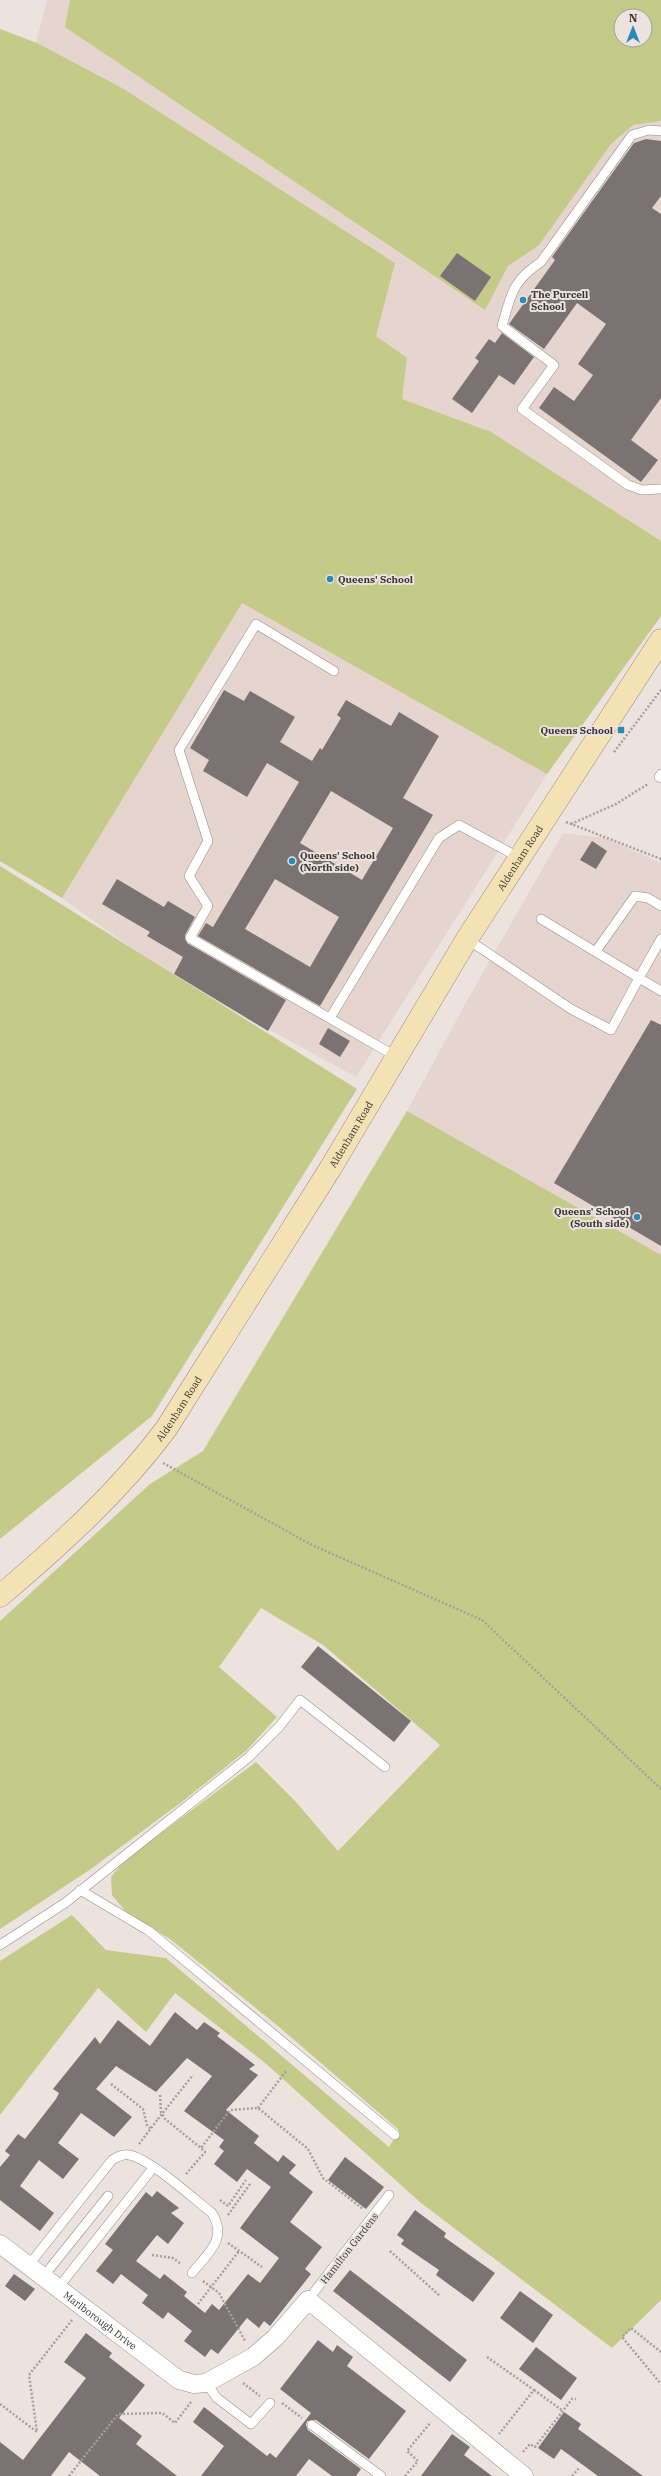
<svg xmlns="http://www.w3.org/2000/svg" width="661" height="2476" font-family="'IBM Plex Serif',serif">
<rect width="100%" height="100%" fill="#ece3df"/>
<!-- built -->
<g fill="#e5d5ce" fill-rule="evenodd">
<path d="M 47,0 L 661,0 L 661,616 L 547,774 L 356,1077 L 169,975 L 62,898 L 0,861 L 0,29 L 36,43 ZM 621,16 L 645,16 L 645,40 L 621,40 Z"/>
<path d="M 563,833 L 605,838 L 661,863 L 661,1729 L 203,1451 L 407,1111 L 474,988 Z"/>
</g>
<!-- green -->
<g fill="#c4cb89" fill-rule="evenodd">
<path d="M 70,0 L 661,0 L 661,121 L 633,125 L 611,144 L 539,245 L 508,266 L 485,310 L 65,27 ZM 621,16 L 645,16 L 645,40 L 621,40 Z"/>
<path d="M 0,29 L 37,43 L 122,88 L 395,263 L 376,336 L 407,358 L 402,399 L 491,432 L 661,541 L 661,616 L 547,774 L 242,603 L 62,898 L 0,861 Z"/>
<path d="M 0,866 L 357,1089 L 152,1416 L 0,1539 Z"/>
<path d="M 407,1111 L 661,1255 L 661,2300 L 612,2348 L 421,2203 L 264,2062 L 175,1993 L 146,2032 L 98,1988 L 0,2115 L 0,1961 L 72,1915 L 106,1950 L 166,1958 L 389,2147 L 399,2130 L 278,2026 L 170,1939 L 126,1912 L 112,1895 L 111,1877 L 124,1861 L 256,1762 L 296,1802 L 338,1851 L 440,1745 L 323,1645 L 261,1608 L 219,1667 L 277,1717 L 247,1750 L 183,1801 L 91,1869 L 0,1929 L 0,1621 L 150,1484 L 203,1451 Z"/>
</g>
<!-- building -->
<g fill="#7b7273" fill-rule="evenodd">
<path d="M 646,139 L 661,141 L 661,196 L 652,208 L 661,214 L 661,398 L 631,440 L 658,460 L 641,482 L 539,408 L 554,387 L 574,401 L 593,375 L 578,364 L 606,324 L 577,303 L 544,349 L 509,324 L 555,260 L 552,257 L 634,143 Z"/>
<path d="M 457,253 L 491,277 L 475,301 L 440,276 Z"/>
<path d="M 502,333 L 534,357 L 514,385 L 499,375 L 472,413 L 452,399 L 479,361 L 475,358 L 489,339 L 495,343 Z"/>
<path d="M 224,690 L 244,701 L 250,691 L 295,717 L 280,742 L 312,761 L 320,748 L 322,750 L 341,718 L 337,715 L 346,700 L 391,726 L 399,712 L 439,736 L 403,798 L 433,815 L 320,1006 L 198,936 L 206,923 L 213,927 L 299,782 L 267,763 L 247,797 L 203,771 L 209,760 L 190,748 ZM 331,791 L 393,828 L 362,880 L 300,843 ZM 275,879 L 339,917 L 310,967 L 245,929 Z"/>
<path d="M 592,841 L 607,851 L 596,869 L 580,860 Z"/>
<path d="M 117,879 L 164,907 L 168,901 L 195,917 L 185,935 L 187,943 L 286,1000 L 268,1031 L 174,974 L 183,957 L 147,936 L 150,932 L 102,904 Z"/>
<path d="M 651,1020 L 661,1025 L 661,1246 L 554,1183 Z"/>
<path d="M 328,1028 L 350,1041 L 340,1057 L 319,1044 Z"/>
<path d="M 318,1646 L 411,1721 L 394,1742 L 301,1667 Z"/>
<path d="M 175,2012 L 197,2030 L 204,2022 L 220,2033 L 217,2036 L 255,2065 L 249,2069 L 258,2075 L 226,2110 L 259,2136 L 254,2143 L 278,2162 L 283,2155 L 296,2165 L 289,2173 L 313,2192 L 290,2222 L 322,2247 L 305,2269 L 311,2274 L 270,2326 L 264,2321 L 259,2328 L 247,2318 L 218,2354 L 211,2349 L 205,2357 L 184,2341 L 192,2331 L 168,2312 L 163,2319 L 142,2303 L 148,2295 L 121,2274 L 113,2284 L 96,2271 L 113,2250 L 105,2244 L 146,2192 L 152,2197 L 157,2191 L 179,2208 L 171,2213 L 184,2223 L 168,2244 L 157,2235 L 136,2261 L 160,2279 L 164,2274 L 187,2292 L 184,2296 L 205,2313 L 212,2304 L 219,2310 L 248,2274 L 260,2283 L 279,2258 L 240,2228 L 271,2187 L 247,2169 L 237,2182 L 214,2164 L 224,2151 L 219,2147 L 224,2140 L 184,2111 L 212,2076 L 187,2058 L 156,2092 L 116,2066 L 96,2089 L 132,2117 L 114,2137 L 81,2113 L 58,2143 L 79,2159 L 63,2179 L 39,2160 L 20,2186 L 54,2213 L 40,2231 L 0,2200 L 0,2167 L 10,2155 L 5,2151 L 18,2134 L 25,2139 L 56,2099 L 59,2093 L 53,2089 L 95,2037 L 100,2044 L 118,2020 L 150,2046 Z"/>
<path d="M 345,2157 L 384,2187 L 366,2209 L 328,2180 Z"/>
<path d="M 415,2210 L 446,2233 L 444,2237 L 495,2273 L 473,2302 L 436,2275 L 439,2270 L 401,2244 L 404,2240 L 397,2235 Z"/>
<path d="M 350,2270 L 467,2360 L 450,2382 L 333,2291 Z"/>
<path d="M 14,2274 L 35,2289 L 25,2301 L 5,2286 Z"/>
<path d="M 520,2291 L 553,2315 L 533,2343 L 500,2318 Z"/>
<path d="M 86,2333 L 112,2353 L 109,2357 L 145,2385 L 119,2418 L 142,2436 L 136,2444 L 177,2476 L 100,2476 L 69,2452 L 51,2476 L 0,2476 L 0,2442 L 23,2460 L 86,2378 L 64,2362 Z"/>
<path d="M 318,2340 L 333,2352 L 337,2345 L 353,2357 L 347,2366 L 406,2411 L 369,2459 L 316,2420 L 307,2421 L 306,2425 L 308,2430 L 361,2469 L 356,2476 L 332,2476 L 309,2459 L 296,2476 L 201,2476 L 224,2446 L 193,2422 L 204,2407 L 267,2456 L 270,2453 L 276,2458 L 311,2413 L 280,2389 Z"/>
<path d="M 536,2347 L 577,2378 L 561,2400 L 519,2369 Z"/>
<path d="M 564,2412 L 581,2424 L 578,2429 L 643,2476 L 598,2476 L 561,2449 L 554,2459 L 538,2448 Z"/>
<path d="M 452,2434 L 470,2447 L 464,2455 L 492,2476 L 421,2476 Z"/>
</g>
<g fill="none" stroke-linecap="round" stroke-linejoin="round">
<defs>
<g id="service">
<path d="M 661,131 L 649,130 L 632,135 L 541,262 C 512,281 511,295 502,326 L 554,365 L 522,409 L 628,485 L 642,490 L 661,489"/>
<path d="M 334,671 L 256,624 L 179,750 L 208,841 L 189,876 L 208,906 L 190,938 L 397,1057"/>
<path d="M 661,774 L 659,777 L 661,778"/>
<path d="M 541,919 L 639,978 L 661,939"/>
<path d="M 467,939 L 571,1009 L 611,1030 L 639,978 L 661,991"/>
<path d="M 596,951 L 635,896 L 648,898 L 661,906"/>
<path d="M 330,1018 L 439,838 L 459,825 L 520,858"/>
<path d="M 80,1890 L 149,1931 L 395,2135"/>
<path d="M 0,1945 L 65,1903 L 249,1757 L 279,1727 L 300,1700 L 385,1767"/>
<path d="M 28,2266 L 112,2160 C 117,2157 122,2154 129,2155 C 149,2158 194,2199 212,2213 C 228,2239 208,2253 192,2273"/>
<path d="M 43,2277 L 108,2196"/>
<path d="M 58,2288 L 153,2168"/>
<path d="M 308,2300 L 389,2195"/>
<path d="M 206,2383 L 217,2398 L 251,2424 L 270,2403"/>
<path d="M 312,2425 L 381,2476"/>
</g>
<g id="minor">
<path id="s1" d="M 0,2244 L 179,2380 L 194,2384 L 206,2383 L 253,2357 L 275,2338 L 308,2300 L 524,2476"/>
</g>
<g id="secondary">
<path id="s2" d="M 0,1596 C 60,1545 119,1492 166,1429 L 330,1169 L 467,939 L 661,640"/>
</g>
</defs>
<!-- service casing -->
<use href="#service" stroke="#958d8a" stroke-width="10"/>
<!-- minor casing -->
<use href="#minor" stroke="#958d8a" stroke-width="19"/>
<!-- secondary casing -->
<use href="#secondary" stroke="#958d8a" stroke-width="23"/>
<!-- path -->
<g stroke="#a69f9c" stroke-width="2.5" stroke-dasharray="2 2" stroke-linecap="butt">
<path d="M 614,752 L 661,690"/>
<path d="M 566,822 L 661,859"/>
<path d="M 571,824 L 616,804 L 648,784"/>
<path d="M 163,1463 L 312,1545 L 482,1620 L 661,1789"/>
<path d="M 111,2084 L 143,2109 L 147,2125 L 151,2129"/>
<path d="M 160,2095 L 161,2112 L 165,2119 L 201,2148 L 230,2110 L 258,2108 L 308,2149 L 323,2178 L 363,2209"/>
<path d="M 258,2108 L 287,2070"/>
<path d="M 139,2144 L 158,2119"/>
<path d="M 186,2174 L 205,2152 L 201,2148"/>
<path d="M 220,2200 L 228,2206 L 246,2180"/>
<path d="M 228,2215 L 250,2184"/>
<path d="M 228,2243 L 262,2267"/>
<path d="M 390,2251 L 440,2296"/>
<path d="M 152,2255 L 173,2258 L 181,2264"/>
<path d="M 203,2281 L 219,2293 L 245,2341"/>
<path d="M 198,2304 L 239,2251"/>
<path d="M 661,2352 L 631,2328 L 622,2337 L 661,2384"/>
<path d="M 487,2357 L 534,2390 L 499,2434"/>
<path d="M 243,2383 L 260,2396"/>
<path d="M 534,2390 L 563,2411"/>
<path d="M 282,2403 L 302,2418"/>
<path d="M 0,2404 L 37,2432 L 29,2375 L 72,2320"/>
<path d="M 523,2452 L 530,2444 L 535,2447 L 572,2399 L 576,2399"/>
<path d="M 69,2476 L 118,2414 L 162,2413 L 175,2423 L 191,2402"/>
<path d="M 405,2476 L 418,2461 L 407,2451 L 431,2422"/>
<path d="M 572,2476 L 579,2468"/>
</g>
<!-- service -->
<use href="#service" stroke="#fff" stroke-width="9"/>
<!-- minor -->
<use href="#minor" stroke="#fff" stroke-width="18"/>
<!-- secondary -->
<use href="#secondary" stroke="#f5e2b4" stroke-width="22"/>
<!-- path-bridge -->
<path stroke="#a69f9c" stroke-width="2.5" stroke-dasharray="2 2" stroke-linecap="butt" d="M 158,2119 L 193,2075"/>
</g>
<!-- markers -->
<g fill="#2a89b5" stroke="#ece3df" stroke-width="1.5">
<circle cx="523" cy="300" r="4"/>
<circle cx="330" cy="579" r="4"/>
<rect x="617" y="726" width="8" height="8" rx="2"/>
<circle cx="292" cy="861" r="4"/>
<circle cx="637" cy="1217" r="4"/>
</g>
<g text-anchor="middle" stroke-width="4" stroke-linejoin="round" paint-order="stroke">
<!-- poi labels -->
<g font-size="10" font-weight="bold" fill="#363331" stroke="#ece3df" text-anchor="start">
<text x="531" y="298">The Purcell<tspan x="531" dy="12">School</tspan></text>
<text x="338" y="583">Queens' School</text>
<text x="613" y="734" text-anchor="end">Queens School</text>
<text x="300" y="859">Queens' School<tspan x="300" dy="12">(North side)</tspan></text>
<text x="629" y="1215" text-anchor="end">Queens' School<tspan x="629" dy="12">(South side)</tspan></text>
</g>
<!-- street labels -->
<g font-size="10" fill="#363331" stroke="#ece3df">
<text dy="4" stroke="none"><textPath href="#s2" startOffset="908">Aldenham Road</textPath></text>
<text dy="4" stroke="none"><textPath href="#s2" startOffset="584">Aldenham Road</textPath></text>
<text dy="4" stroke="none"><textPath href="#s2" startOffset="260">Aldenham Road</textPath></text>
<text transform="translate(349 2248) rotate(-52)" y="4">Hamilton Gardens</text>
<text dy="4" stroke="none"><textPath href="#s1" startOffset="126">Marlborough Drive</textPath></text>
</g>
</g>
<!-- north arrow -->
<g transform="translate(633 28)"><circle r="19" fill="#ece3df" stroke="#a39d99"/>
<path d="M0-3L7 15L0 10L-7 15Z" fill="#2a89b5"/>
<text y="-6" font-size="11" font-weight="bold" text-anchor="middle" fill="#363331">N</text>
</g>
</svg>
